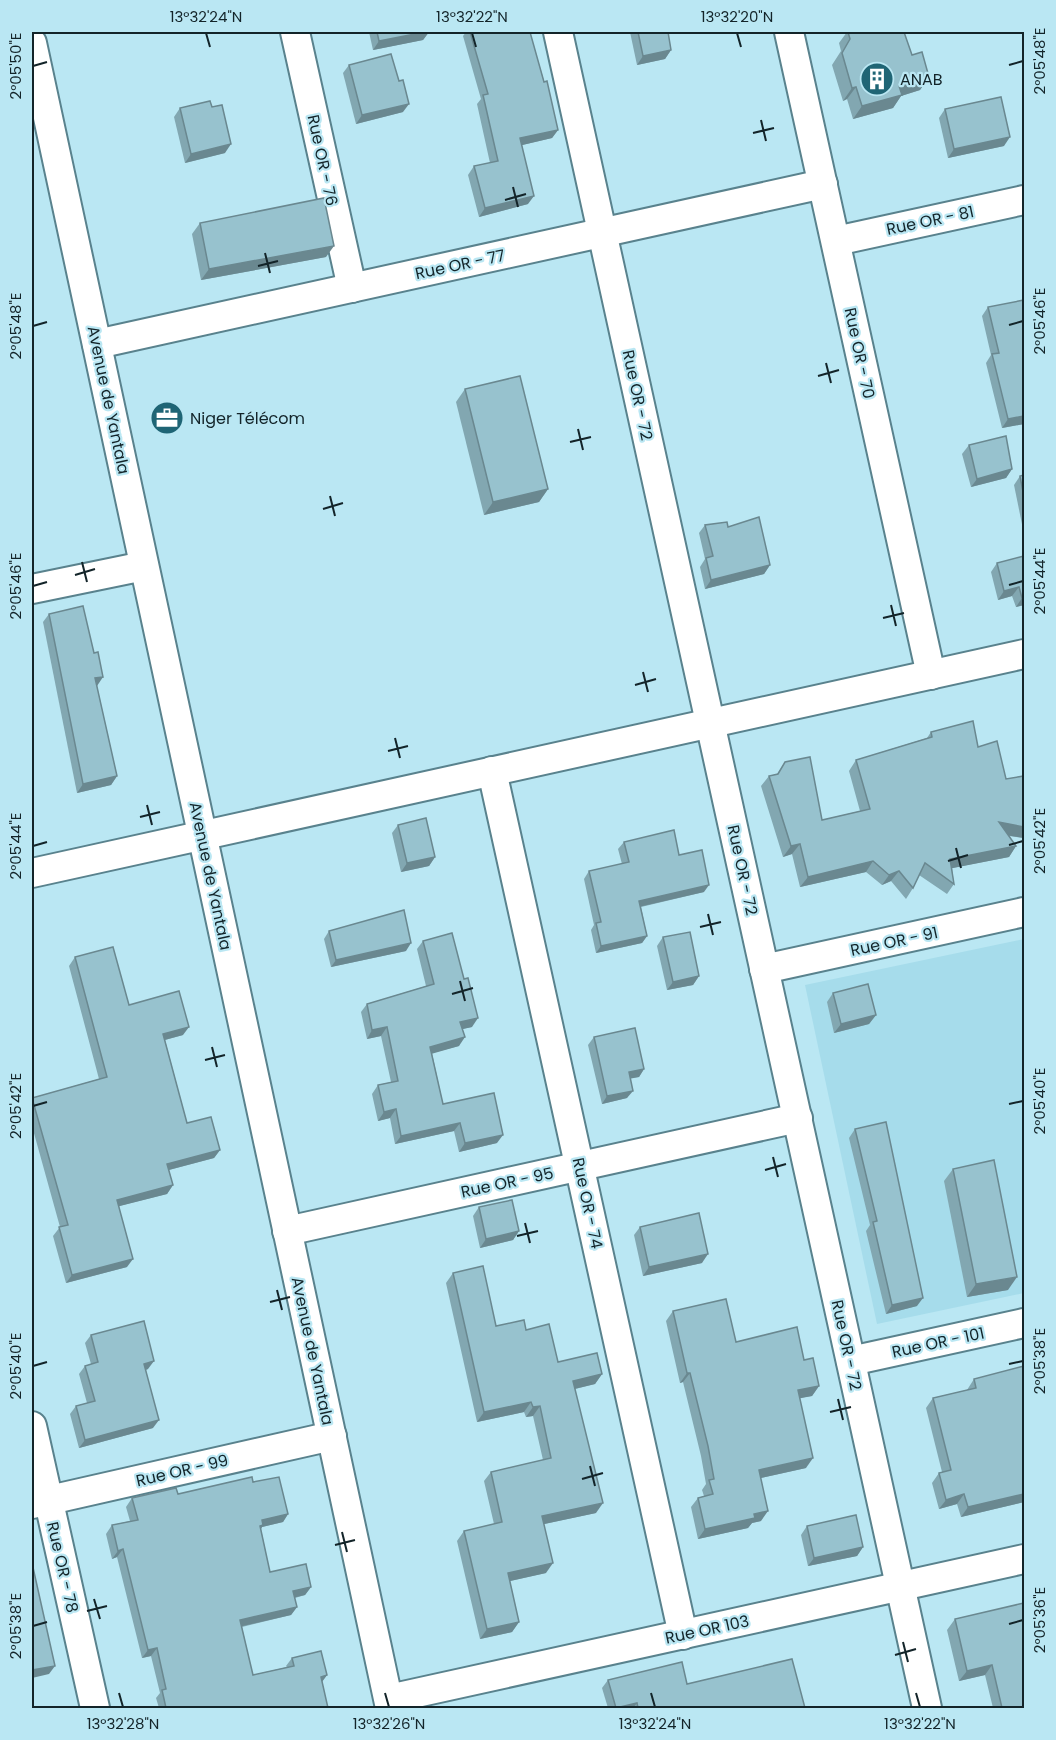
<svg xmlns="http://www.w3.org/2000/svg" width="1056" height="1740" font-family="Poppins,sans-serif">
<rect width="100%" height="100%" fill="#bae7f3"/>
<!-- built -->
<path fill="#a6dceb" d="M 1024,939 L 1024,1293 L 877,1324 L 805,985 Z"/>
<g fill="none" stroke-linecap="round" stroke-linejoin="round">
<defs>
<g id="minor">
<path d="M 295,32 L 352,288"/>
<path d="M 558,32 L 927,1708"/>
<path d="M 789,32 L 931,675"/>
<path d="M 32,43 L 390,1708"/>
<path d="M 836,241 L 1024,200"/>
<path d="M 97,344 L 823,184"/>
<path d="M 32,589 L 144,566"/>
<path d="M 492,771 L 683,1635"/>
<path d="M 32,873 L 1024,654"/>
<path d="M 764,969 L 1024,912"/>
<path d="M 287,1231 L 798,1118"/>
<path d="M 851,1361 L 1024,1323"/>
<path d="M 32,1426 L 95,1708"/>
<path d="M 32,1504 L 332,1436"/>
<path d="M 389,1699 L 1024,1559"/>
</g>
</defs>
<!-- minor casing -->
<use href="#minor" stroke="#59828d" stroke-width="32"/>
<!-- minor -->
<use href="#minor" stroke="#fff" stroke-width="28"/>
</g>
<!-- wall -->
<g fill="#82a7b1">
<path d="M 369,32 L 429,32 L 423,40 L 373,50 Z"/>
<path d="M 466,32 L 530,32 L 558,130 L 552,138 L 522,145 L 528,204 L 479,217 L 468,175 L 474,166 L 490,163 L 477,104 L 481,99 L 463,36 Z"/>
<path d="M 630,32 L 668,32 L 671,50 L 665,59 L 637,65 Z"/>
<path d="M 847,32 L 904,32 L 912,55 L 929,77 L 920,90 L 901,96 L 893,108 L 853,119 L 847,99 L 843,101 L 832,65 L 841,51 L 839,43 Z"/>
<path d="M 349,65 L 403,112 L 356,124 L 343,73 Z"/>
<path d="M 212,107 L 225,153 L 185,163 L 174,117 L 180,108 Z"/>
<path d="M 945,109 L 1004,146 L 948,158 L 939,118 Z"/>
<path d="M 200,223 L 326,257 L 201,280 L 192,234 Z"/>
<path d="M 988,307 L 1024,424 L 1002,428 L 986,363 L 991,355 L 982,316 Z"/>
<path d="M 465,389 L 548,489 L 539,502 L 484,515 L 456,402 Z"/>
<path d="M 969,445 L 1012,469 L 1006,478 L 971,487 L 962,454 Z"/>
<path d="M 1024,475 L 1024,534 L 1014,485 L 1020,476 Z"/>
<path d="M 705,525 L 728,527 L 770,565 L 764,574 L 705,589 L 700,567 L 705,559 L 699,533 Z"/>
<path d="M 1024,556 L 1024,605 L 1016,607 L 1012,596 L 998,600 L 991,572 L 997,563 Z"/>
<path d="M 49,614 L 97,686 L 117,776 L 111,785 L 77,793 L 43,622 Z"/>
<path d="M 931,732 L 978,747 L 1006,779 L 1024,776 L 1024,838 L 1009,836 L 1016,846 L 1009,857 L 952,868 L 954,884 L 947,894 L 919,875 L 913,888 L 906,899 L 891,881 L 882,885 L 866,872 L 800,887 L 792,854 L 783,857 L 761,786 L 769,776 L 777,774 L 785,762 L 822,820 L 860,811 L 849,771 L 856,760 L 927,738 Z"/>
<path d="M 398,825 L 435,857 L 429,866 L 401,872 L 392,833 Z"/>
<path d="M 624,842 L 679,855 L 704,892 L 641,907 L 647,936 L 642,943 L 596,953 L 591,930 L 594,925 L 584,879 L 589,871 L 622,864 L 618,849 Z"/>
<path d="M 329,931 L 406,951 L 331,967 L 324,939 Z"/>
<path d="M 663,937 L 699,976 L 693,985 L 667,990 L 657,946 Z"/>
<path d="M 423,941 L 472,1027 L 462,1029 L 459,1046 L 432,1053 L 443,1104 L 497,1143 L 459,1152 L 454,1131 L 395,1144 L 390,1118 L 378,1121 L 372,1094 L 378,1085 L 391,1082 L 381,1036 L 367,1039 L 361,1012 L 367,1004 L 426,986 L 417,949 Z"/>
<path d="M 75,957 L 129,1005 L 183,1035 L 165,1040 L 187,1123 L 220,1150 L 214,1158 L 169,1170 L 173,1185 L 167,1194 L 119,1206 L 127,1267 L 66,1283 L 53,1236 L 60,1227 L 32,1126 L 32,1098 L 99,1079 L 69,966 Z"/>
<path d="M 833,993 L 876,1015 L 869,1024 L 834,1033 L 827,1002 Z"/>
<path d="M 594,1037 L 644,1069 L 639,1077 L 630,1078 L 627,1098 L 602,1104 L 588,1045 Z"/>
<path d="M 855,1129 L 917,1306 L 886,1314 L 866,1231 L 870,1225 L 849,1138 Z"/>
<path d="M 953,1169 L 1008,1290 L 967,1297 L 944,1181 Z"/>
<path d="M 479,1207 L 519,1231 L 513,1240 L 480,1248 L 473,1216 Z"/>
<path d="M 640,1227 L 702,1263 L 643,1276 L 634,1235 Z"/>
<path d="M 453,1273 L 496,1326 L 526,1330 L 558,1362 L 602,1374 L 595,1384 L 575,1389 L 596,1513 L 544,1524 L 546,1573 L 510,1581 L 519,1622 L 512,1632 L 480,1639 L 457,1541 L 464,1531 L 494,1524 L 484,1481 L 491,1472 L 543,1460 L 533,1416 L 526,1417 L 524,1412 L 477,1422 L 446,1283 Z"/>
<path d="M 673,1311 L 736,1342 L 804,1360 L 819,1386 L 812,1396 L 799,1398 L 806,1468 L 761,1478 L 761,1521 L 752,1523 L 748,1528 L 698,1539 L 691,1507 L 698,1498 L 704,1496 L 702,1490 L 706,1484 L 701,1456 L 683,1382 L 680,1383 L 666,1321 Z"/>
<path d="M 91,1335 L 148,1369 L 146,1370 L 153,1428 L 79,1448 L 70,1414 L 76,1406 L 87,1403 L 79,1374 L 85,1366 L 91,1364 L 85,1343 Z"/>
<path d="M 974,1379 L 1024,1502 L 961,1517 L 957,1504 L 939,1509 L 932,1483 L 939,1473 L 942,1472 L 926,1408 L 933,1398 L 967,1390 Z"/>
<path d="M 253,1482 L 288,1514 L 283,1522 L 262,1527 L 261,1529 L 270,1572 L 311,1587 L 305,1595 L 295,1598 L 297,1607 L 291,1615 L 242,1627 L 253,1675 L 287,1667 L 286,1666 L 292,1658 L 327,1675 L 322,1682 L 328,1708 L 159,1708 L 156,1698 L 160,1693 L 151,1656 L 142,1658 L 117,1557 L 112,1559 L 106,1534 L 112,1525 L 130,1521 L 126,1507 L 132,1498 L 178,1494 Z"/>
<path d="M 807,1526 L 863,1547 L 857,1556 L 808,1566 L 801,1535 Z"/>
<path d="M 1024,1603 L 1024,1708 L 993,1708 L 985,1675 L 959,1681 L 947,1630 L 955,1619 Z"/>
<path d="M 608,1680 L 687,1684 L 805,1708 L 608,1708 L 602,1688 Z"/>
</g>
<!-- shaded-wall -->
<g fill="#6a8890">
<path d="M 425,32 L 429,32 L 423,40 L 373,50 L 379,41 Z"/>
<path d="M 671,50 L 665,59 L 637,65 L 643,56 Z"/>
<path d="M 929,77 L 920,90 L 901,96 L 893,108 L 853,119 L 862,106 L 899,86 Z"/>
<path d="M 856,87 L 847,99 L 843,101 L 852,88 Z"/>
<path d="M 409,104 L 403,112 L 356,124 L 362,115 Z"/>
<path d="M 558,130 L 552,138 L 514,147 L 520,138 Z"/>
<path d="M 1010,137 L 1004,146 L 948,158 L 954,149 Z"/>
<path d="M 231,144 L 225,153 L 185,163 L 191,154 Z"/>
<path d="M 534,196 L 528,204 L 479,217 L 485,208 Z"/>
<path d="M 334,246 L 326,257 L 201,280 L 209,269 Z"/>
<path d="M 1024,416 L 1024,424 L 1002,428 L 1008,419 Z"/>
<path d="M 1012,469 L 1006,478 L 971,487 L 977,479 Z"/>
<path d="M 548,489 L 539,502 L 484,515 L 493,502 Z"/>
<path d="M 770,565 L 764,574 L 705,589 L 711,580 Z"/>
<path d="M 1019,587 L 1012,596 L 998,600 L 1004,591 Z"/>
<path d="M 1022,598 L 1024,598 L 1024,605 L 1016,607 Z"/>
<path d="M 103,677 L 97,686 L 95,678 Z"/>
<path d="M 117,776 L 111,785 L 77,793 L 83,784 Z"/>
<path d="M 999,822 L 1024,827 L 1024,838 L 992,833 Z"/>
<path d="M 800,844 L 792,854 L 783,857 L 791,846 Z"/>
<path d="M 1016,846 L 1009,857 L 943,870 L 950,859 Z"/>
<path d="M 435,857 L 429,866 L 401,872 L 407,863 Z"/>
<path d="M 873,861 L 866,872 L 800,887 L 808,877 Z"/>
<path d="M 899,871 L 891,881 L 882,885 L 889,875 Z"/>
<path d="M 709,885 L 704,892 L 634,908 L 639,901 Z"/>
<path d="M 647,936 L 642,943 L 596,953 L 601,946 Z"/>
<path d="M 411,943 L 406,951 L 331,967 L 336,960 Z"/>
<path d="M 699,976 L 693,985 L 667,990 L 673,982 Z"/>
<path d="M 876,1015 L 869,1024 L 834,1033 L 841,1024 Z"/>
<path d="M 478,1018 L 472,1027 L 454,1031 L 460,1022 Z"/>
<path d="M 189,1027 L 183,1035 L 157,1042 L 163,1034 Z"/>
<path d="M 387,1027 L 381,1036 L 367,1039 L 372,1030 Z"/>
<path d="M 465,1037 L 459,1046 L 424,1056 L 430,1047 Z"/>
<path d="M 644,1069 L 639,1077 L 623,1080 L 629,1072 Z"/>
<path d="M 633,1091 L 627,1098 L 602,1104 L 607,1096 Z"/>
<path d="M 396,1109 L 390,1118 L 378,1121 L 384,1112 Z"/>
<path d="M 460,1123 L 454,1131 L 395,1144 L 401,1136 Z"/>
<path d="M 503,1135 L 497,1143 L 459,1152 L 465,1143 Z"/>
<path d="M 220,1150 L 214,1158 L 161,1172 L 167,1164 Z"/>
<path d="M 173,1185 L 167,1194 L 112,1208 L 117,1200 Z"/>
<path d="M 519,1231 L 513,1240 L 480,1248 L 486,1239 Z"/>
<path d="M 708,1254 L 702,1263 L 643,1276 L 649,1267 Z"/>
<path d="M 133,1259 L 127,1267 L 66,1283 L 72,1275 Z"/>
<path d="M 1017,1277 L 1008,1290 L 967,1297 L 976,1284 Z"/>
<path d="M 923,1298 L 917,1306 L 886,1314 L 892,1305 Z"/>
<path d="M 154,1361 L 148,1369 L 138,1372 L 144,1364 Z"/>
<path d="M 687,1373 L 690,1373 L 683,1382 L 680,1383 Z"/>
<path d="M 602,1374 L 595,1384 L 566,1391 L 573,1381 Z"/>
<path d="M 819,1386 L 812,1396 L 791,1400 L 798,1390 Z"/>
<path d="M 531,1402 L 524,1412 L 477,1422 L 484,1412 Z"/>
<path d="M 540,1406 L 533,1416 L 526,1417 L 533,1407 Z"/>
<path d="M 159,1420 L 153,1428 L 79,1448 L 85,1440 Z"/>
<path d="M 813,1458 L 806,1468 L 752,1480 L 759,1470 Z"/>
<path d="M 964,1494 L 957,1504 L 939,1509 L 946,1500 Z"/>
<path d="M 1024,1494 L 1024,1502 L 961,1517 L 968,1507 Z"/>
<path d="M 603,1503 L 596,1513 L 535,1526 L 542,1516 Z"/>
<path d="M 768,1511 L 761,1521 L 752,1523 L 748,1528 L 698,1539 L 705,1529 L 754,1514 Z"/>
<path d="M 288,1514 L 283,1522 L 262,1527 L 258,1534 L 262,1520 Z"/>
<path d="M 863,1547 L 857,1556 L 808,1566 L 814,1558 Z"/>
<path d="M 123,1549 L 117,1557 L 112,1559 L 118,1551 Z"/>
<path d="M 553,1563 L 546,1573 L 501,1583 L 508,1573 Z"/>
<path d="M 311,1587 L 305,1595 L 288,1599 L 293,1591 Z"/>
<path d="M 297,1607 L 291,1615 L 234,1628 L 240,1620 Z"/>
<path d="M 519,1622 L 512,1632 L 480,1639 L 487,1629 Z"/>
<path d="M 157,1648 L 151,1656 L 142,1658 L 148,1650 Z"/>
<path d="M 992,1665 L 985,1675 L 959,1681 L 967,1671 Z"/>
<path d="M 55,1666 L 49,1674 L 32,1678 L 32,1670 Z"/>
<path d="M 327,1675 L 321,1683 L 321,1677 Z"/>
<path d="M 637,1703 L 633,1708 L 615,1708 L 616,1708 Z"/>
</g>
<!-- building -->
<g fill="#97c2ce" stroke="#6a8890" stroke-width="1.5">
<path d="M 377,32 L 425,32 L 379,41 Z"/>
<path d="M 470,32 L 530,32 L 544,82 L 547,81 L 558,130 L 520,138 L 534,196 L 485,208 L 474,166 L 498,161 L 483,95 L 488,94 Z"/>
<path d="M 638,32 L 668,32 L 671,50 L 643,56 Z"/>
<path d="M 848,32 L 904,32 L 912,55 L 922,52 L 929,77 L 899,86 L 902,95 L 862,106 L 856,87 L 852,88 L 842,53 L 850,39 Z"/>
<path d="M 391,54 L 399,81 L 403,80 L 409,104 L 362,115 L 349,65 Z"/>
<path d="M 1001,97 L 1010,137 L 954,149 L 945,109 Z"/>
<path d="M 210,101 L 212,107 L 222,105 L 231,144 L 191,154 L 180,108 Z"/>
<path d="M 324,198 L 334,246 L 209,269 L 200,223 Z"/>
<path d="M 1024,300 L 1024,338 L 1023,338 L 1024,347 L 1024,416 L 1008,419 L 992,354 L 999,353 L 988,307 Z"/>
<path d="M 520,376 L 548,489 L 493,502 L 465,389 Z"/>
<path d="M 1006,436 L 1012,469 L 977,479 L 969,445 Z"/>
<path d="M 1024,475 L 1024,497 L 1020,476 Z"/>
<path d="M 759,517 L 770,565 L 711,580 L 706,558 L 713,556 L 705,525 L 727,522 L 728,527 Z"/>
<path d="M 1024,556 L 1024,598 L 1022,598 L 1019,587 L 1004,591 L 997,563 Z"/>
<path d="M 83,606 L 94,653 L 98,652 L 103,677 L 95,678 L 117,776 L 83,784 L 49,614 Z"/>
<path d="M 973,721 L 978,747 L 997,741 L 1006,779 L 1024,776 L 1024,827 L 999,822 L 1016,846 L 950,859 L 954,884 L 925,863 L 913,888 L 899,871 L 889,875 L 873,861 L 808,877 L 800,844 L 791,846 L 769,776 L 778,774 L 785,762 L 810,757 L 822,820 L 870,809 L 856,760 L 932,737 L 931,732 Z"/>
<path d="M 426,818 L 435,857 L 407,863 L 398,825 Z"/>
<path d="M 674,830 L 679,855 L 702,850 L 709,885 L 639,901 L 647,936 L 601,946 L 596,923 L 601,922 L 589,871 L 629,862 L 624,842 Z"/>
<path d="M 404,910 L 411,943 L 336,960 L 329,931 Z"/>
<path d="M 690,932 L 699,976 L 673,982 L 663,937 Z"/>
<path d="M 452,933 L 464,979 L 468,978 L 478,1018 L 460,1022 L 465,1037 L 430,1047 L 443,1104 L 494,1093 L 503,1135 L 465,1143 L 460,1123 L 401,1136 L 396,1109 L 384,1112 L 378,1085 L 398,1081 L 387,1027 L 372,1030 L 367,1004 L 434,984 L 423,941 Z"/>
<path d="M 113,947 L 129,1005 L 179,991 L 189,1027 L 163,1034 L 187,1123 L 211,1117 L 220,1150 L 167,1164 L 173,1185 L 117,1200 L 133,1259 L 72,1275 L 59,1227 L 68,1225 L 32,1098 L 107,1077 L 75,957 Z"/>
<path d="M 868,984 L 876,1015 L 841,1024 L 833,993 Z"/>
<path d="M 635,1028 L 644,1069 L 629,1072 L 633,1091 L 607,1096 L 594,1037 Z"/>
<path d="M 886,1122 L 923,1298 L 892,1305 L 873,1222 L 877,1221 L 855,1129 Z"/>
<path d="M 994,1160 L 1017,1277 L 976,1284 L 953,1169 Z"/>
<path d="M 512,1200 L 519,1231 L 486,1239 L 479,1207 Z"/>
<path d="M 699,1213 L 708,1254 L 649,1267 L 640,1227 Z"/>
<path d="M 483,1266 L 496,1326 L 524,1320 L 526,1330 L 549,1324 L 558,1362 L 597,1353 L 602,1374 L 573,1381 L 603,1503 L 542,1516 L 553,1563 L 508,1573 L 519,1622 L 487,1629 L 464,1531 L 502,1522 L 491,1472 L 551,1458 L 540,1406 L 533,1407 L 531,1402 L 484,1412 L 453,1273 Z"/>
<path d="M 726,1299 L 736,1342 L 797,1327 L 804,1360 L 813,1358 L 819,1386 L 798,1390 L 813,1458 L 759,1470 L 768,1511 L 754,1514 L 755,1518 L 705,1529 L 698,1498 L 713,1494 L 709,1480 L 714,1479 L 708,1446 L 690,1373 L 687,1373 L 673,1311 Z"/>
<path d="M 144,1321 L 154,1361 L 144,1364 L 159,1420 L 85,1440 L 76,1406 L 95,1401 L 85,1366 L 98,1362 L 91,1335 Z"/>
<path d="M 1024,1366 L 1024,1494 L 968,1507 L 964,1494 L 946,1500 L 939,1473 L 951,1470 L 933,1398 L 976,1388 L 974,1379 Z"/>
<path d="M 252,1477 L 253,1482 L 279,1477 L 288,1514 L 262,1520 L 263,1525 L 260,1526 L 270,1572 L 306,1564 L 311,1587 L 293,1591 L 297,1607 L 240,1620 L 253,1675 L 294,1666 L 292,1658 L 321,1651 L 327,1675 L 321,1677 L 328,1708 L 166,1708 L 162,1690 L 166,1689 L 157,1648 L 148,1650 L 123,1549 L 118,1551 L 112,1525 L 138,1520 L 132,1498 L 176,1488 L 178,1494 Z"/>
<path d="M 856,1515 L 863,1547 L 814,1558 L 807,1526 Z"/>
<path d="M 32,1563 L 55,1666 L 32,1670 Z"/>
<path d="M 1024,1603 L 1024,1708 L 1002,1708 L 992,1665 L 967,1671 L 955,1619 Z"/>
<path d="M 792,1659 L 805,1708 L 638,1708 L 637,1703 L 616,1708 L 608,1680 L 682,1662 L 687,1684 Z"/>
</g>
<!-- ticks -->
<path fill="none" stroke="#132429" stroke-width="2" d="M 206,33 L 210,47M 472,33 L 476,47M 737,33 L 741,47M 1009,65 L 1023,61M 33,66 L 47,62M 761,120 L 766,141M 753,133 L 774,128M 513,187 L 518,207M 505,200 L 526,194M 265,253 L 270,273M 258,266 L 278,261M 1009,325 L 1023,321M 33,326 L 47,322M 826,363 L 831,383M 818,376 L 839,370M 578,429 L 583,450M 570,442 L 591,437M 330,496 L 335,516M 323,509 L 343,503M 82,562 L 87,582M 75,575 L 95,569M 1009,585 L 1023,581M 33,586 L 47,582M 891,605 L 896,626M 883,618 L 904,613M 643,672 L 648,692M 635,685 L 656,679M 395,738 L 400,758M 388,751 L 408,746M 147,805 L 152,825M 140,817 L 160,812M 1009,845 L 1023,841M 33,846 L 47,842M 956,848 L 961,868M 948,861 L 968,855M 708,914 L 713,935M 700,927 L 721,922M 460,981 L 465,1001M 452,994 L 473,988M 212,1047 L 217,1067M 205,1060 L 225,1055M 1009,1104 L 1023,1101M 33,1106 L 47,1102M 773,1157 L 778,1177M 765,1170 L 786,1164M 525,1223 L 530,1243M 517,1236 L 538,1231M 277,1290 L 282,1310M 270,1302 L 290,1297M 1009,1364 L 1023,1361M 33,1366 L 47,1362M 838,1399 L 843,1420M 830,1412 L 851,1407M 590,1466 L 595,1486M 582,1479 L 603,1473M 342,1532 L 347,1552M 335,1545 L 355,1540M 94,1599 L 100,1619M 87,1611 L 107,1606M 1009,1624 L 1023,1620M 33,1626 L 47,1622M 903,1642 L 908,1662M 895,1655 L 916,1649M 119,1693 L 123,1707M 385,1693 L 389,1707M 651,1693 L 655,1707M 916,1693 L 920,1707"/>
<!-- icons -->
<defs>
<symbol id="building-disc" viewBox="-11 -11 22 22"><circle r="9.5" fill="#1f6575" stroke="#bae7f3"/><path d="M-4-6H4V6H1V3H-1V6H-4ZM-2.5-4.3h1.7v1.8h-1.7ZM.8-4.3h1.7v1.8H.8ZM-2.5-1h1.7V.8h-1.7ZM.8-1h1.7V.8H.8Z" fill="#fff"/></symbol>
<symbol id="office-disc" viewBox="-11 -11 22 22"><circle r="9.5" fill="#1f6575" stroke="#bae7f3"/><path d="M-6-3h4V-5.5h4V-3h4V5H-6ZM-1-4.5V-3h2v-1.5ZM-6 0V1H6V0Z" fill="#fff"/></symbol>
</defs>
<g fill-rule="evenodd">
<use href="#building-disc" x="858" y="60" width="38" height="38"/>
<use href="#office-disc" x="148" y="399" width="38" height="38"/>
</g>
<g text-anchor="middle" stroke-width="4.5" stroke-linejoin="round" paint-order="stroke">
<!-- poi labels -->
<g font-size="16" fill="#132429" stroke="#bae7f3" text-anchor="start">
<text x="900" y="85">ANAB</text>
<text x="190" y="424">Niger Télécom</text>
</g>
<!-- street labels -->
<g font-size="16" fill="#132429" stroke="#bae7f3">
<text transform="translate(323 160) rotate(78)" y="6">Rue OR - 76</text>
<text transform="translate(930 220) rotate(-12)" y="6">Rue OR - 81</text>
<text transform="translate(460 264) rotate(-12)" y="6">Rue OR - 77</text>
<text transform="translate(860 353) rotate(78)" y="6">Rue OR - 70</text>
<text transform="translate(638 395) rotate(78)" y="6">Rue OR - 72</text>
<text transform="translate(109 400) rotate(78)" y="6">Avenue de Yantala</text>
<text transform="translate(743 870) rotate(78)" y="6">Rue OR - 72</text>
<text transform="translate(211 876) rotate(78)" y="6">Avenue de Yantala</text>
<text transform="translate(894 941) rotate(-12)" y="6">Rue OR - 91</text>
<text transform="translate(507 1182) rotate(-12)" y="6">Rue OR - 95</text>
<text transform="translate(588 1203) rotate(78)" y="6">Rue OR - 74</text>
<text transform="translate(938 1342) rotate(-12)" y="6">Rue OR - 101</text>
<text transform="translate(847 1345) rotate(78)" y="6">Rue OR - 72</text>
<text transform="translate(313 1351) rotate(78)" y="6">Avenue de Yantala</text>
<text transform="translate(182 1470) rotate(-13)" y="6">Rue OR - 99</text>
<text transform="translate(63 1567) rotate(77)" y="6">Rue OR - 78</text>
<text transform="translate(707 1629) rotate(-12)" y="6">Rue OR 103</text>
</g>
</g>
<!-- border -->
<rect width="1056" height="1740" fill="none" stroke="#bae7f3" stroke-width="66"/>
<rect x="33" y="33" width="990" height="1674" fill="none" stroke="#132429" stroke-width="2"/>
<g font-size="15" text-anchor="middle" fill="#132429">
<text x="206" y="22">13°32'24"N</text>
<text x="472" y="22">13°32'22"N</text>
<text x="737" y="22">13°32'20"N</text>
<text transform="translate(1040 61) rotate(-90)" y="5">2°05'48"E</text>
<text transform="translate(16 66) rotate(-90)" y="5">2°05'50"E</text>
<text transform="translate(1040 321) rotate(-90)" y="5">2°05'46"E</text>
<text transform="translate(16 326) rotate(-90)" y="5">2°05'48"E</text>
<text transform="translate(1040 581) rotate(-90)" y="5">2°05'44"E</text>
<text transform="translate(16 586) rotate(-90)" y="5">2°05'46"E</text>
<text transform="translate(1040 841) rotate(-90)" y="5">2°05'42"E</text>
<text transform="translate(16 846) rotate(-90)" y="5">2°05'44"E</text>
<text transform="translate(1040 1101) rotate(-90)" y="5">2°05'40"E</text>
<text transform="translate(16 1106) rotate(-90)" y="5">2°05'42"E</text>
<text transform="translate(1040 1361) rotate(-90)" y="5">2°05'38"E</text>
<text transform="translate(16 1366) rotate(-90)" y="5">2°05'40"E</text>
<text transform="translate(1040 1620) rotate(-90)" y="5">2°05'36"E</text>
<text transform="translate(16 1626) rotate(-90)" y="5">2°05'38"E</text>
<text x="123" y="1729">13°32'28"N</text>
<text x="389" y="1729">13°32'26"N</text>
<text x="655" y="1729">13°32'24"N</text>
<text x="920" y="1729">13°32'22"N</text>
</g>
</svg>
